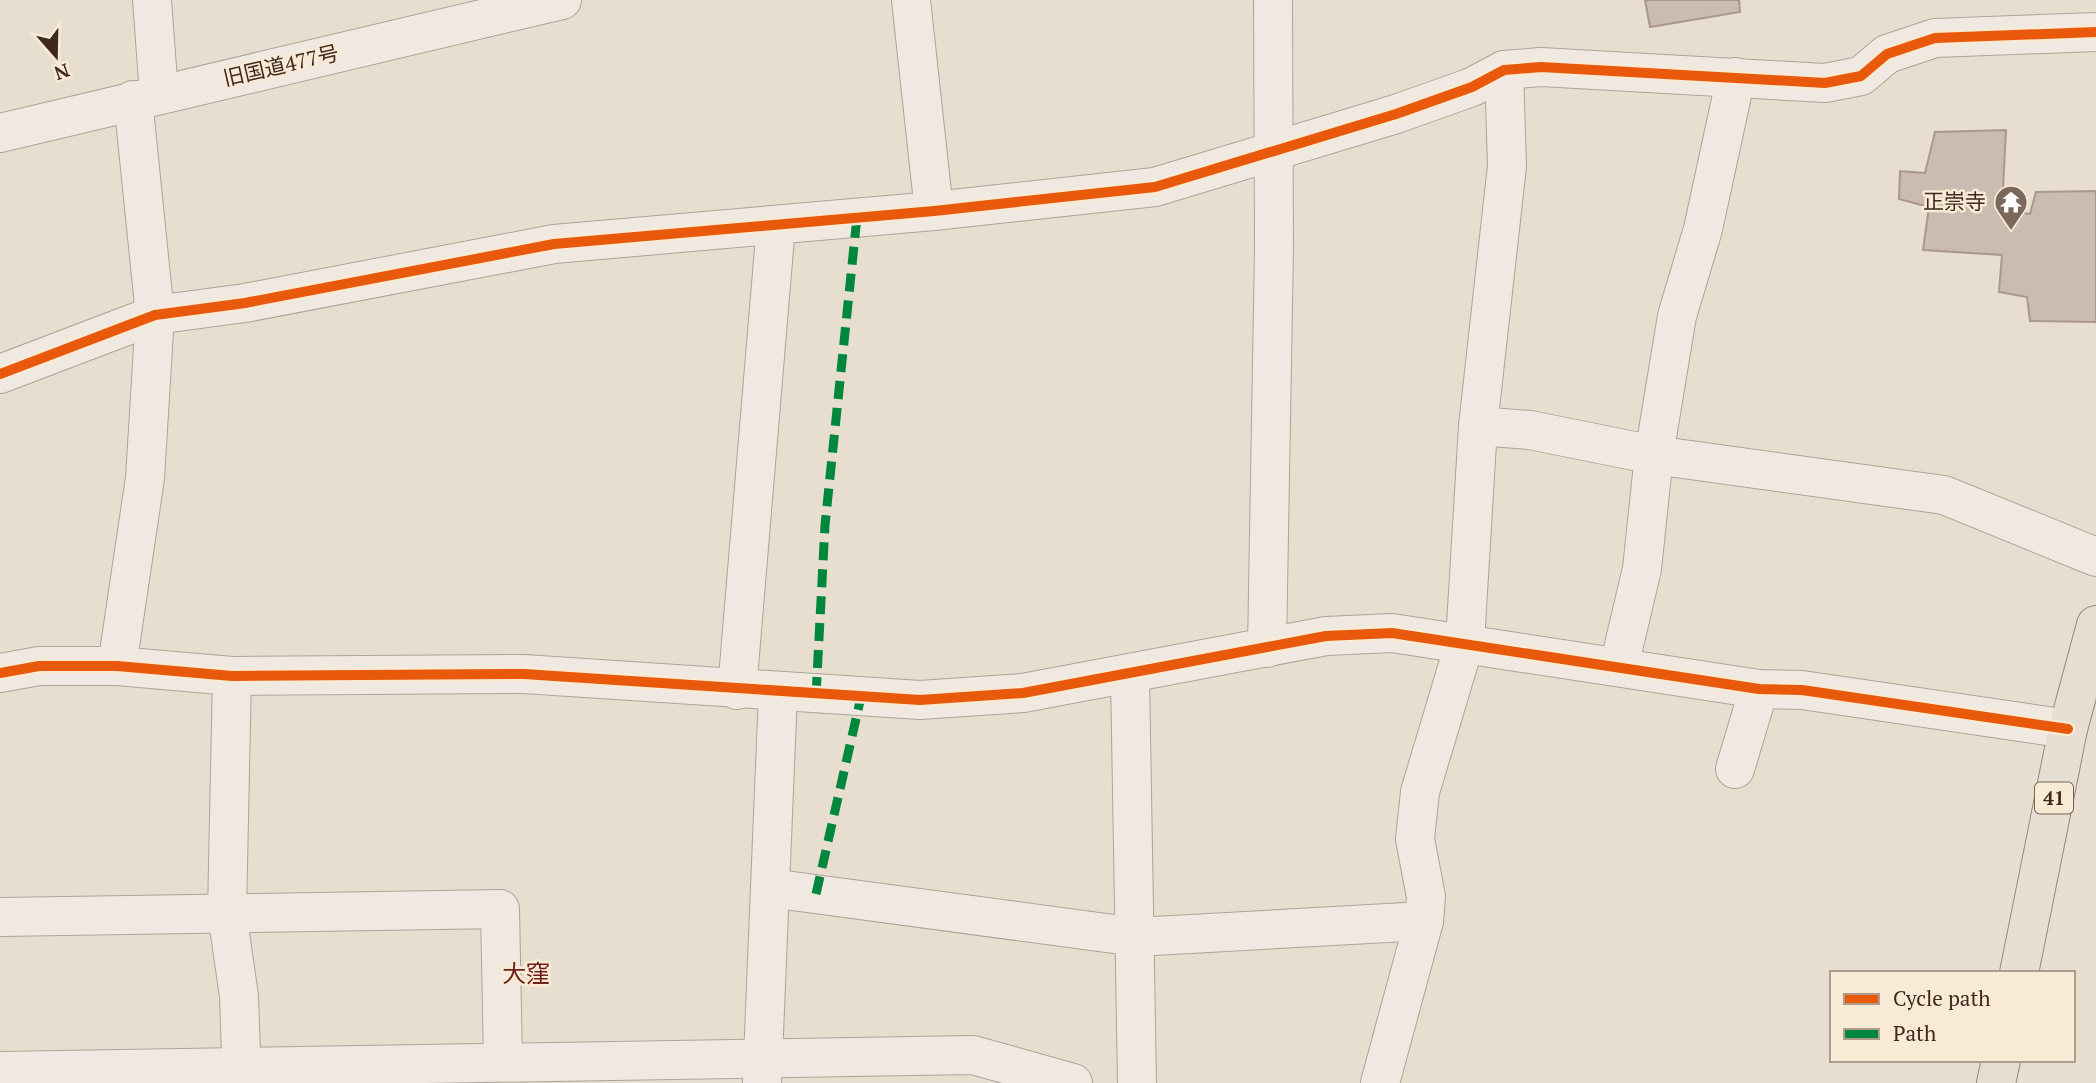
<svg xmlns="http://www.w3.org/2000/svg" width="2096" height="1083" font-family="'PT Serif','Noto Sans JP',serif">
<rect width="100%" height="100%" fill="#e8ded0"/>
<!-- building -->
<g fill="#ccbbb0" stroke="#a9988e" stroke-width="2">
<path d="M 1645,0 L 1739,0 L 1740,12 L 1650,27 Z"/>
<path d="M 2006,130 L 2002,209 L 2030,214 L 2036,192 L 2096,191 L 2096,322 L 2030,321 L 2027,297 L 1999,292 L 2002,255 L 1923,250 L 1929,207 L 1899,199 L 1900,171 L 1925,173 L 1935,132 Z"/>
</g>
<g fill="none" stroke-linecap="round" stroke-linejoin="round">
<defs>
<g id="minor">
<path d="M 152,0 L 159,94"/>
<path d="M 911,0 L 934,211"/>
<path d="M 0,133 L 562,0"/>
<path d="M 0,374 L 155,315 L 245,303 L 554,244 L 934,211 L 1155,187 L 1396,114 L 1472,87 L 1504,70 L 1541,67 L 1825,83 L 1861,76 L 1887,54 L 1935,38 L 2096,32"/>
<path d="M 1478,426 L 1530,430 L 1654,455 L 1944,495 L 2096,557"/>
<path d="M 1267,648 L 1274,248 L 1273,0"/>
<path d="M 117,666 L 145,478 L 155,315 L 133,100"/>
<path d="M 1619,666 L 1642,569 L 1654,455 L 1677,316 L 1703,229 L 1736,77"/>
<path d="M 0,673 L 39,666 L 117,666 L 232,676 L 524,674 L 920,700 L 1023,693 L 1326,636 L 1392,633 L 1759,689 L 1802,690 L 2068,729"/>
<path d="M 1130,675 L 1137,1083"/>
<path d="M 232,676 L 227,913 L 239,996 L 242,1083"/>
<path d="M 737,690 L 776,225"/>
<path d="M 1735,769 L 1759,689"/>
<path d="M 770,888 L 1136,937 L 1424,921"/>
<path d="M 0,917 L 500,909 L 503,1062"/>
<path d="M 0,1071 L 973,1055 L 1073,1083"/>
<path d="M 762,1082 L 778,693"/>
<path d="M 1380,1083 L 1424,921 L 1426,897 L 1415,839 L 1420,792 L 1465,642 L 1478,426 L 1507,166 L 1504,70"/>
</g>
<g id="major">
<path d="M 2019,973 L 2068,729 L 2096,625"/>
<path d="M 1996,1083 L 2001,1060"/>
</g>
</defs>
<!-- minor casing -->
<use href="#minor" stroke="#ada398" stroke-width="40"/>
<!-- major casing -->
<use href="#major" stroke="#93887f" stroke-width="40"/>
<!-- minor -->
<use href="#minor" stroke="#f0e9e1" stroke-width="38"/>
<!-- major -->
<use href="#major" stroke="#e7ded3" stroke-width="38"/>
<!-- quiet -->
<g stroke="#00873e" stroke-width="9" stroke-dasharray="18 9" stroke-linecap="butt">
<path d="M 816,695 L 825,525 L 857,217"/>
<path d="M 816,894 L 861,697"/>
</g>
<defs>
<g id="cycleway">
<path d="M 0,374 L 155,315 L 245,303 L 554,244 L 934,211 L 1155,187 L 1396,114 L 1472,87 L 1504,70 L 1541,67 L 1825,83 L 1861,76 L 1887,54 L 1935,38 L 2096,32"/>
<path d="M 0,673 L 39,666 L 117,666 L 232,676 L 524,674 L 920,700 L 1023,693 L 1326,636 L 1392,633 L 1759,689 L 1802,690 L 2068,729"/>
</g>
</defs>
<!-- cycleway casing -->
<use href="#cycleway" stroke="#f9ead5" stroke-width="15"/>
<!-- cycleway -->
<use href="#cycleway" stroke="#e8590c" stroke-width="10"/>
</g>
<!-- icons -->
<defs>
<symbol id="temple-pin" viewBox="-11 -11 22 30"><path d="M0 17L-7.5 6A9.5 9.5 0 1 1 7.5 6Z" fill="#7a685c" stroke="#f9ead5"/><path d="M0-6L5-2H3V0L6.5 2.5H4V6H1.5V3h-3V6H-4V2.5H-6.5L-3 0V-2H-5Z" fill="#fff"/></symbol>
</defs>
<g fill-rule="evenodd">
<use href="#temple-pin" x="1992" y="183" width="38" height="52"/>
</g>
<g text-anchor="middle" stroke-width="5" stroke-linejoin="round" paint-order="stroke">
<!-- shield labels -->
<rect fill="#f9ead5" stroke="#766355" stroke-width="2" x="2035" y="782.5" width="38" height="31" rx="5"/>
<g font-size="19" font-weight="bold" fill="#3e291e">
<text x="2054" y="805">41</text>
</g>
<!-- street labels -->
<g font-size="21" fill="#3e291e" stroke="#f9ead5">
<text transform="translate(281 66) rotate(-13)" y="7">旧国道477号</text>
</g>
<!-- poi labels -->
<g font-size="21" fill="#3e291e" stroke="#f9ead5" text-anchor="end">
<text x="1986" y="209">正崇寺</text>
</g>
<!-- quarter labels -->
<g font-size="24" fill="#6f2019" stroke="#f9ead5">
<text x="526" y="982">大窪</text>
</g>
</g>
<!-- legend -->
<rect x="1830" y="971" width="245" height="91" fill="#f9ead5" stroke="#ae9d8c" stroke-width="2"/>
<rect x="1844" y="994" width="35" height="10" fill="#e8590c" stroke="#ae9d8c" stroke-width="2"/>
<text x="1893" y="1006" font-size="21" fill="#3e291e">Cycle path</text>
<rect x="1844" y="1029" width="35" height="10" fill="#00873e" stroke="#ae9d8c" stroke-width="2"/>
<text x="1893" y="1041" font-size="21" fill="#3e291e">Path</text>
<!-- north arrow -->
<g transform="translate(56 56) rotate(160)" stroke="#f9ead5" stroke-width="5" paint-order="stroke">
<path d="M0-5L12 26L0 18L-12 26Z" fill="#3e291e"/>
<text y="-10" font-size="19" font-weight="bold" text-anchor="middle" fill="#3e291e">N</text>
</g>
</svg>
